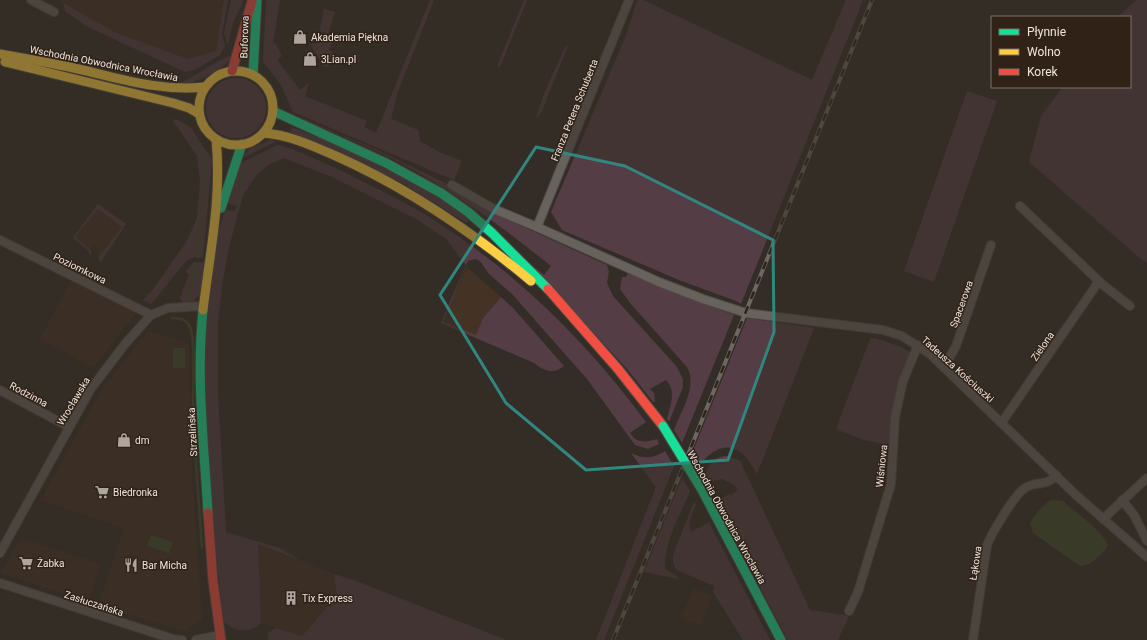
<svg xmlns="http://www.w3.org/2000/svg" width="1147" height="640" font-family="Roboto,sans-serif">
<rect width="100%" height="100%" fill="#342d27"/>
<!-- built -->
<g fill="#443224">
<path d="M 57,0 L 224,0 L 216,51 L 188,59 L 116,33 Z"/>
<path d="M 98,209 L 122,227 L 99,257 L 97,251 L 99,248 L 95,245 L 89,249 L 75,238 Z"/>
<path d="M 467,267 L 501,297 L 483,318 L 476,336 L 442,322 Z"/>
<path d="M 72,279 L 137,311 L 93,367 L 40,339 Z"/>
<path d="M 149,331 L 189,344 L 192,479 L 202,619 L 184,631 L 99,605 L 124,528 L 41,500 L 103,388 Z"/>
<path d="M 21,538 L 100,564 L 89,601 L 1,573 Z"/>
<path d="M 258,544 L 334,574 L 337,595 L 301,636 L 261,623 Z"/>
<path d="M 694,589 L 712,596 L 701,625 L 681,618 Z"/>
</g>
<!-- green -->
<g fill="#553d46">
<path d="M 224,0 L 228,0 L 222,34 L 225,46 L 220,55 L 194,70 L 185,72 L 84,25 L 83,23 L 66,12 L 63,3 L 116,33 L 188,59 L 216,51 Z"/>
<path d="M 231,0 L 243,0 L 241,7 L 233,22 L 228,45 L 224,33 Z"/>
<path d="M 266,0 L 280,0 L 273,43 L 276,44 L 282,56 L 277,60 L 300,90 L 309,83 L 305,96 L 367,121 L 364,127 L 376,133 L 430,0 L 434,0 L 397,94 L 391,119 L 418,130 L 420,141 L 437,151 L 462,161 L 454,180 L 293,112 L 281,85 L 263,62 Z"/>
<path d="M 524,0 L 527,0 L 500,67 L 497,66 Z"/>
<path d="M 637,0 L 643,0 L 812,80 L 846,0 L 863,0 L 741,304 L 736,301 L 679,280 L 562,230 L 551,212 L 627,33 Z"/>
<path d="M 1136,0 L 1147,0 L 1147,264 L 1029,162 L 1041,116 L 1063,87 L 1130,87 L 1130,17 L 1118,17 Z"/>
<path d="M 324,9 L 335,12 L 328,34 L 320,31 L 320,29 Z"/>
<path d="M 321,36 L 333,40 L 329,50 L 333,52 L 328,67 L 324,66 L 309,43 L 316,44 L 318,37 Z"/>
<path d="M 568,45 L 542,111 L 536,118 L 545,91 L 566,46 Z"/>
<path d="M 228,56 L 232,58 C 223,68 195,85 181,83 Z"/>
<circle cx="236" cy="108" r="30"/>
<path d="M 967,91 L 997,101 L 934,282 L 904,271 Z"/>
<path d="M 297,116 L 373,148 L 449,185 L 491,212 L 607,265 L 609,271 L 607,283 L 613,296 L 677,367 L 683,379 L 683,387 L 669,422 L 667,419 C 670,406 677,391 666,380 L 650,389 L 654,393 L 655,402 L 653,402 L 628,370 L 527,261 L 544,275 L 551,266 C 505,229 456,193 404,165 C 369,146 332,131 296,117 Z"/>
<path d="M 172,119 L 180,121 L 191,128 L 212,160 L 203,258 L 195,257 L 187,260 L 151,304 L 143,300 L 152,291 L 187,241 L 197,218 L 200,182 L 197,156 Z"/>
<path d="M 292,127 C 313,136 334,143 355,153 C 372,161 466,208 469,222 L 465,222 L 404,184 L 340,153 L 290,132 Z"/>
<path d="M 273,139 L 275,142 L 241,159 L 249,149 Z"/>
<path d="M 277,145 C 287,145 335,168 346,173 C 377,189 408,203 437,222 C 519,275 588,343 646,422 L 630,433 C 637,444 646,442 657,439 L 659,444 L 648,449 L 635,445 L 587,379 L 512,294 L 489,274 L 480,261 L 475,259 L 468,261 L 443,322 L 476,335 L 483,318 L 501,297 L 513,308 L 564,366 C 553,375 544,371 534,363 L 441,323 L 466,265 L 446,239 L 418,220 L 332,177 L 284,158 L 270,164 L 257,174 L 243,195 L 229,247 L 223,280 L 218,320 L 218,396 L 226,532 L 279,548 L 300,560 L 258,544 L 261,623 C 249,634 236,632 224,622 L 218,571 L 205,408 L 203,351 L 218,234 L 225,210 L 235,211 L 237,206 L 227,203 L 239,164 Z"/>
<path d="M 98,204 L 126,224 L 100,263 L 99,257 L 122,227 L 98,209 L 75,237 L 91,250 L 91,256 L 88,250 L 73,238 Z"/>
<path d="M 194,262 L 206,263 L 200,294 L 193,302 L 182,302 L 180,298 L 189,274 L 185,272 Z"/>
<path d="M 628,273 L 677,294 L 734,315 L 682,443 L 674,430 C 681,411 698,386 687,367 L 631,304 L 620,289 L 622,277 L 626,277 Z"/>
<path d="M 747,318 L 814,328 L 757,474 C 752,466 747,455 737,450 C 722,442 706,454 699,468 L 691,456 Z"/>
<path d="M 875,338 L 901,347 L 911,353 L 891,416 L 889,442 L 886,444 L 864,440 L 836,429 L 870,339 Z"/>
<path d="M 665,451 L 674,466 L 604,640 L 596,640 L 656,487 L 631,453 C 643,459 653,459 665,451 Z"/>
<path d="M 729,456 L 740,461 L 743,467 L 810,610 L 849,616 L 838,640 L 788,640 L 714,500 L 717,498 L 719,500 L 729,494 L 730,496 L 738,490 L 734,485 L 722,479 L 707,482 L 704,477 C 709,465 714,455 729,456 Z"/>
<path d="M 682,478 L 690,491 C 680,515 664,542 665,568 L 679,579 L 644,572 Z"/>
<path d="M 694,502 L 696,504 L 689,522 L 691,532 L 709,522 L 770,640 L 743,640 L 713,592 L 714,586 L 677,570 C 672,563 672,560 674,552 Z"/>
<path d="M 334,574 L 356,581 L 506,640 L 268,640 L 268,633 L 276,628 L 301,636 L 304,634 L 337,595 Z"/>
</g>
<!-- water -->
<g fill="#3f4b2b">
<rect x="173" y="348" width="12" height="20"/>
<path d="M 1051,500 L 1063,501 L 1067,504 C 1078,515 1104,532 1108,546 C 1101,554 1092,566 1080,566 L 1033,533 L 1030,524 C 1035,514 1041,506 1051,500 Z"/>
<path d="M 151,535 L 173,542 L 169,553 L 147,546 Z"/>
</g>
<g fill="none" stroke-linecap="round" stroke-linejoin="round">
<!-- stream -->
<g stroke="#3f4b2b" stroke-width="2.5">
<path d="M 194,144 L 206,162 L 198,257"/>
<path d="M 237,185 L 240,185 L 245,169 L 279,150"/>
<path d="M 188,299 L 196,266"/>
<path d="M 172,318 C 180,318 186,319 190,327 C 196,340 193,384 193,401 C 194,450 199,499 202,548"/>
</g>
<defs>
<g id="street">
<path d="M 31,0 L 54,12"/>
<path d="M 452,185 L 494,209 L 537,227 L 659,282 L 703,299 L 746,313 L 883,330 L 902,336 L 930,354 L 1076,495 L 1147,557"/>
<path d="M 1020,206 L 1102,284 L 1130,306"/>
<path d="M 537,227 L 629,0"/>
<path d="M 0,240 L 151,315"/>
<path d="M 944,367 L 956,346 L 991,245"/>
<path d="M 0,390 L 69,427"/>
<path d="M 1002,422 L 1099,281"/>
<path d="M 1122,500 L 1134,515 L 1147,541"/>
<path d="M 1103,519 L 1147,478"/>
<path d="M 0,553 L 90,390 L 125,344 L 151,315 L 168,308 L 203,306"/>
<path d="M 0,583 L 173,639 L 182,640"/>
<path d="M 849,611 L 858,592 L 891,484 L 895,417 L 903,381 L 918,345"/>
<path d="M 196,640 L 220,635"/>
<path d="M 973,640 L 987,545 C 992,533 1014,495 1025,488 C 1035,481 1044,487 1057,476"/>
</g>
<g id="fast">
<path d="M 253,75 L 257,0"/>
<path d="M 273,111 L 386,163 L 441,193 L 468,212 L 492,233 L 548,289"/>
<path d="M 221,208 L 242,144"/>
<path d="M 203,310 C 196,378 204,445 208,513"/>
<path d="M 702,490 L 781,640"/>
</g>
<g id="slow">
<path d="M 0,54 C 26,59 52,63 78,69 C 119,78 161,92 204,87"/>
<path d="M 5,62 L 173,103 L 189,108 L 199,114"/>
<circle cx="236" cy="108" r="37"/>
<path d="M 264,133 C 290,135 313,146 336,156 C 408,188 471,231 531,281"/>
<path d="M 203,310 C 210,252 222,197 216,139"/>
</g>
<g id="jam">
<path d="M 232,71 L 252,1"/>
<path d="M 548,289 L 618,369 L 663,426"/>
<path d="M 208,513 L 213,581 L 221,640"/>
</g>
</defs>
<!-- street casing -->
<use href="#street" stroke="#524c46" stroke-width="10"/>
<!-- fast casing -->
<use href="#fast" stroke="#524c46" stroke-width="11"/>
<!-- slow casing -->
<use href="#slow" stroke="#524c46" stroke-width="11"/>
<!-- jam casing -->
<use href="#jam" stroke="#524c46" stroke-width="11"/>
<!-- street -->
<use href="#street" stroke="#68625d" stroke-width="8"/>
<!-- fast -->
<use href="#fast" stroke="#16e098" stroke-width="9"/>
<!-- slow -->
<use href="#slow" stroke="#ffcf43" stroke-width="9"/>
<!-- jam -->
<use href="#jam" stroke="#f24e42" stroke-width="9"/>
<defs>
<path id="rail" d="M 613,640 L 872,0"/>
</defs>
<!-- rail casing -->
<use href="#rail" stroke="#6c6762" stroke-width="4"/>
<!-- rail -->
<use href="#rail" stroke="#302217" stroke-width="2.5" stroke-dasharray="8" stroke-linecap="butt"/>
<defs>
<path id="fast-bridge" d="M 663,426 L 702,490"/>
</defs>
<!-- fast-bridge casing -->
<use href="#fast-bridge" stroke="#524c46" stroke-width="11" stroke-linecap="butt"/>
<!-- fast-bridge -->
<use href="#fast-bridge" stroke="#16e098" stroke-width="9"/>
</g>
<!-- marked area -->
<path d="M0 0H1147V640H0ZM 536,147 L 625,166 L 773,240 L 774,332 L 728,460 L 586,470 L 506,403 L 440,295 Z" fill="#342d27" fill-opacity=".55" fill-rule="evenodd"/>
<path fill="none" stroke="#31877f" stroke-width="3" stroke-linejoin="round" d="M 536,147 L 625,166 L 773,240 L 774,332 L 728,460 L 586,470 L 506,403 L 440,295 Z"/>
<!-- icons -->
<defs>
<symbol id="shop-bare" viewBox="-9 -9 18 18"><path d="M-5-2.5h2.3a2.7 3.5 0 0 1 5.4 0H5L5.5 6h-11ZM-1.5-2.5h3a1.5 2.3 0 0 0-3 0Z" fill="#aea59e" stroke="#302217" stroke-width="2.5" paint-order="stroke"/></symbol>
<symbol id="supermarket-bare" viewBox="-9 -9 18 18"><path d="M-6-5.5h2.5l.6 2H6L4.5 2H-2.5L-4.4-4H-6ZM-1.5 3.2a1.3 1.3 0 1 0 .1 0ZM3 3.2a1.3 1.3 0 1 0 .1 0Z" fill="#aea59e" stroke="#302217" stroke-width="2.5" paint-order="stroke"/></symbol>
<symbol id="restaurant-bare" viewBox="-9 -9 18 18"><path d="M-5-6h1v4h1v-4h1v4h1v-4h1v5L-1.5 .5V6h-2V.5L-5-1ZM5-6V6H3V1.5H1.5Q1.5-4 5-6Z" fill="#aea59e" stroke="#302217" stroke-width="2.5" paint-order="stroke"/></symbol>
<symbol id="building-bare" viewBox="-9 -9 18 18"><path d="M-4-6H4V6H1V3H-1V6H-4ZM-2.5-4.3h1.7v1.8h-1.7ZM.8-4.3h1.7v1.8H.8ZM-2.5-1h1.7V.8h-1.7ZM.8-1h1.7V.8H.8Z" fill="#aea59e" stroke="#302217" stroke-width="2.5" paint-order="stroke"/></symbol>
</defs>
<g fill-rule="evenodd">
<use href="#shop-bare" x="290" y="27" width="20" height="20"/>
<use href="#shop-bare" x="300" y="49" width="20" height="20"/>
<use href="#shop-bare" x="114" y="430" width="20" height="20"/>
<use href="#supermarket-bare" x="92" y="482" width="20" height="20"/>
<use href="#supermarket-bare" x="16" y="553" width="20" height="20"/>
<use href="#restaurant-bare" x="121" y="555" width="20" height="20"/>
<use href="#building-bare" x="281" y="588" width="20" height="20"/>
</g>
<g text-anchor="middle" stroke-width="3" stroke-linejoin="round" paint-order="stroke">
<!-- street labels -->
<g font-size="10" fill="#efe6de" stroke="#302217">
<text transform="translate(244 37) rotate(-88)" y="4">Buforowa</text>
<text transform="translate(104 63) rotate(11)" y="4">Wschodnia Obwodnica Wrocławia</text>
<text transform="translate(574 110) rotate(-68)" y="4">Franza Petera Schuberta</text>
<text transform="translate(80 268) rotate(26)" y="4">Poziomkowa</text>
<text transform="translate(961 304) rotate(-70)" y="4">Spacerowa</text>
<text transform="translate(1042 346) rotate(-56)" y="4">Zielona</text>
<text transform="translate(958 369) rotate(42)" y="4">Tadeusza Kościuszki</text>
<text transform="translate(29 394) rotate(28)" y="4">Rodzinna</text>
<text transform="translate(73 401) rotate(-59)" y="4">Wrocławska</text>
<text transform="translate(192 432) rotate(-93)" y="4">Strzelińska</text>
<text transform="translate(881 466) rotate(-84)" y="4">Wiśniowa</text>
<text transform="translate(727 517) rotate(61)" y="4">Wschodnia Obwodnica Wrocławia</text>
<text transform="translate(975 563) rotate(-81)" y="4">Łąkowa</text>
<text transform="translate(94 603) rotate(18)" y="4">Zasłuczańska</text>
</g>
<!-- poi labels -->
<g font-size="10" fill="#efe6de" stroke="#302217" text-anchor="start">
<text x="311" y="41">Akademia Piękna</text>
<text x="321" y="63">3Lian.pl</text>
<text x="135" y="444">dm</text>
<text x="113" y="496">Biedronka</text>
<text x="37" y="567">Żabka</text>
<text x="142" y="569">Bar Micha</text>
<text x="302" y="602">Tix Express</text>
</g>
</g>
<!-- legend -->
<rect x="991" y="16" width="140" height="72" fill="#302217" stroke="#7c7067"/>
<rect x="999" y="29" width="20" height="6" fill="#16e098" stroke="#7c7067"/>
<text x="1027" y="36" font-size="12" fill="#efe6de">Płynnie</text>
<rect x="999" y="49" width="20" height="6" fill="#ffcf43" stroke="#7c7067"/>
<text x="1027" y="56" font-size="12" fill="#efe6de">Wolno</text>
<rect x="999" y="69" width="20" height="6" fill="#f24e42" stroke="#7c7067"/>
<text x="1027" y="76" font-size="12" fill="#efe6de">Korek</text>
</svg>
